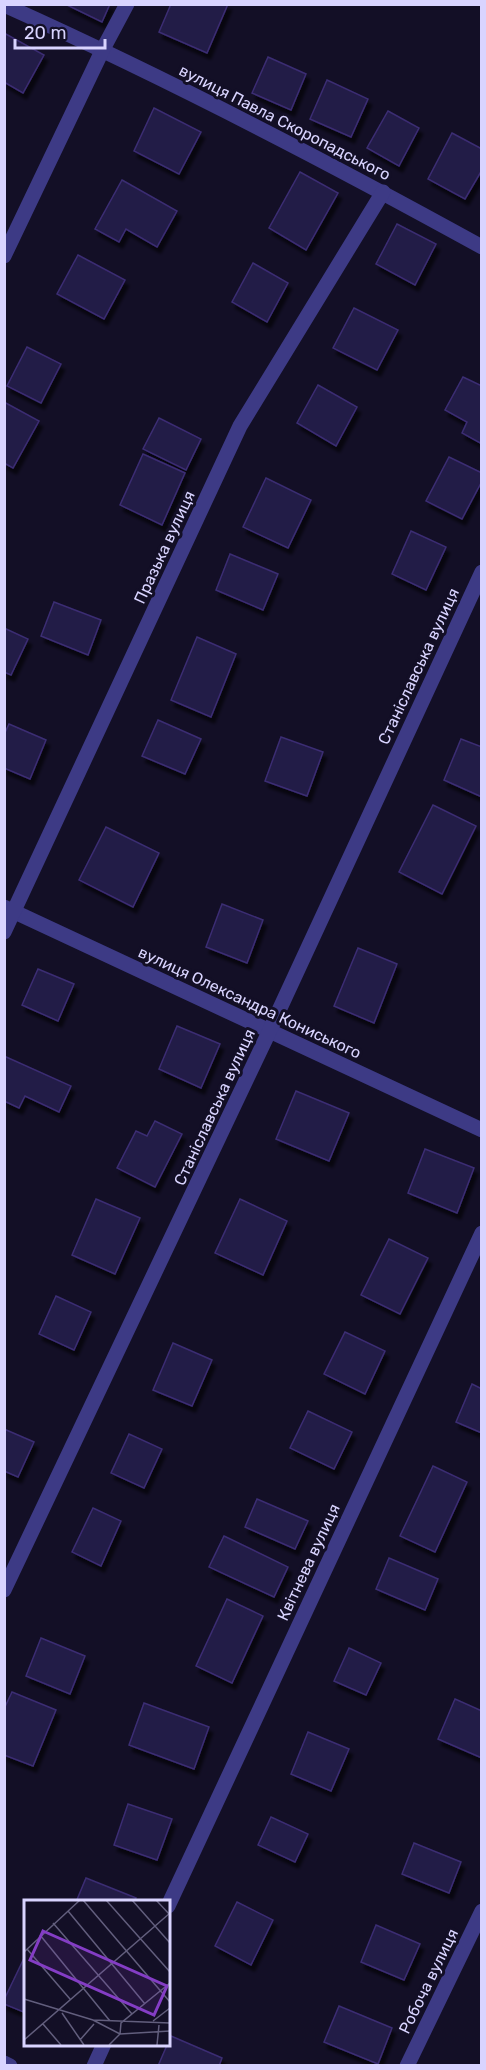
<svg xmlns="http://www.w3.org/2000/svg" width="486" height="2070" font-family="Rubik,sans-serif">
<defs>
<filter id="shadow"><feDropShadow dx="3.5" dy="6" stdDeviation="1.5" flood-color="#0009"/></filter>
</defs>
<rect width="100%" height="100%" fill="#130f26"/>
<!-- building -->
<g fill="#241b47" stroke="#3b2d73" stroke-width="1.5" filter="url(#shadow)">
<path d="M 65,4 L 110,4 L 102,22 Z"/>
<path d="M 171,4 L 228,4 L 207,53 L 159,32 Z"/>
<path d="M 4,33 L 44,55 L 23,93 L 4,82 Z"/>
<path d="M 268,57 L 306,74 L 291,110 L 252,93 Z"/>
<path d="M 327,80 L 368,99 L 351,137 L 310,119 Z"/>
<path d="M 154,108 L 201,132 L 179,174 L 134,151 Z"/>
<path d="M 388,111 L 419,128 L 399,166 L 367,148 Z"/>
<path d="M 452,133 L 482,149 L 482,170 L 465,199 L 428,179 Z"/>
<path d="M 300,172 L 338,193 L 306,250 L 269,228 Z"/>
<path d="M 122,180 L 177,211 L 157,247 L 126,229 L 119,242 L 95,229 Z"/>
<path d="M 397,224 L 436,244 L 415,285 L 376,264 Z"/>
<path d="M 78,255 L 125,280 L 104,319 L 57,294 Z"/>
<path d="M 253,263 L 288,283 L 267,322 L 232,302 Z"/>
<path d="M 354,308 L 398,330 L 377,370 L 333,348 Z"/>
<path d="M 27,347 L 61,364 L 41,403 L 7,386 Z"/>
<path d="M 463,377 L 482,386 L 482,444 L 462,433 L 467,422 L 445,410 Z"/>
<path d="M 318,385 L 357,407 L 336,446 L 297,423 Z"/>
<path d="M 4,402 L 39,421 L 13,468 L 4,463 Z"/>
<path d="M 159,418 L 201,439 L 186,470 L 143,449 Z"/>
<path d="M 143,454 L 185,473 L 162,525 L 120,505 Z"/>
<path d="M 449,457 L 482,473 L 482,481 L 462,519 L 426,501 Z"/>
<path d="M 266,478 L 311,500 L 288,548 L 243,527 Z"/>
<path d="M 411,531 L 446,547 L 426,590 L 392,574 Z"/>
<path d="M 230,554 L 278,574 L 263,610 L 216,590 Z"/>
<path d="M 54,602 L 101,620 L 88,655 L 41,636 Z"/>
<path d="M 4,628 L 28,639 L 11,675 L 4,672 Z"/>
<path d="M 197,637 L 236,654 L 211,717 L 171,700 Z"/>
<path d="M 158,720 L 201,739 L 185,774 L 142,756 Z"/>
<path d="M 9,724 L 46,740 L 30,779 L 4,768 L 4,735 Z"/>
<path d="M 281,737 L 323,752 L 307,796 L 265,781 Z"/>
<path d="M 461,739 L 482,747 L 482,797 L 444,780 Z"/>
<path d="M 433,805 L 476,826 L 442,894 L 399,872 Z"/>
<path d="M 106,827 L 159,853 L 133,907 L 79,880 Z"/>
<path d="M 222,904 L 263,920 L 247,963 L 206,947 Z"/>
<path d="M 358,948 L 397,964 L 374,1023 L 334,1006 Z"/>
<path d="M 38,969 L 74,984 L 58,1021 L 22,1005 Z"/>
<path d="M 177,1026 L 220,1044 L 201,1088 L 159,1069 Z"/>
<path d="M 4,1056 L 71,1086 L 59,1112 L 25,1096 L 19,1108 L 4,1101 Z"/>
<path d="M 296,1091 L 349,1113 L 329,1161 L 276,1139 Z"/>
<path d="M 155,1121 L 182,1134 L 155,1187 L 117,1168 L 136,1131 L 147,1136 Z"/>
<path d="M 425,1149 L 474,1168 L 457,1213 L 408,1193 Z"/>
<path d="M 96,1199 L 140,1218 L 115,1274 L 72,1255 Z"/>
<path d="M 240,1199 L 287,1221 L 263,1275 L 215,1253 Z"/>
<path d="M 389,1239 L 428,1258 L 400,1314 L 361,1295 Z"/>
<path d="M 56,1296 L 91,1312 L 74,1350 L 39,1334 Z"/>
<path d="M 345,1332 L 385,1351 L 365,1394 L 324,1374 Z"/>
<path d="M 173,1343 L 212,1360 L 192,1406 L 153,1390 Z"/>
<path d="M 472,1384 L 482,1389 L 482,1433 L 456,1422 Z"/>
<path d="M 308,1411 L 352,1432 L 334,1469 L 290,1448 Z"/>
<path d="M 4,1429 L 34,1442 L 18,1477 L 4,1471 Z"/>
<path d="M 129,1434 L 162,1449 L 144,1488 L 111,1473 Z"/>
<path d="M 433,1466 L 467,1482 L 435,1552 L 400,1536 Z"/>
<path d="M 257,1499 L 308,1521 L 295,1549 L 245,1527 Z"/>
<path d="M 93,1508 L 121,1521 L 101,1566 L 72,1552 Z"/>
<path d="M 224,1536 L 288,1567 L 274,1597 L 209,1567 Z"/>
<path d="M 389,1558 L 438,1579 L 425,1610 L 376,1589 Z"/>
<path d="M 227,1599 L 263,1616 L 232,1683 L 196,1666 Z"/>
<path d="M 41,1638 L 85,1656 L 70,1694 L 26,1676 Z"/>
<path d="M 349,1648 L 381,1663 L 366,1695 L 334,1681 Z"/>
<path d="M 12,1692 L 56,1710 L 33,1766 L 4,1755 L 4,1709 Z"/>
<path d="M 455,1699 L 482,1711 L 482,1758 L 438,1739 Z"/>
<path d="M 144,1703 L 209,1727 L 194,1769 L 129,1745 Z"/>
<path d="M 308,1732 L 349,1749 L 331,1791 L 291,1774 Z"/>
<path d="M 128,1804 L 172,1819 L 157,1860 L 114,1845 Z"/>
<path d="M 271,1817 L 308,1834 L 295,1862 L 258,1845 Z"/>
<path d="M 414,1843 L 461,1862 L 449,1893 L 402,1874 Z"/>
<path d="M 86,1878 L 136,1898 L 134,1902 L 76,1902 Z"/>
<path d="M 237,1902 L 273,1920 L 251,1965 L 215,1946 Z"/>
<path d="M 376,1925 L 420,1944 L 404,1980 L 361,1962 Z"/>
<path d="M 26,1954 L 26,2013 L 4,2004 L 4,2000 Z"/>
<path d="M 339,2006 L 392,2028 L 378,2064 L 324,2042 Z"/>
<path d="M 171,2036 L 222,2058 L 219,2066 L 158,2066 Z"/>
</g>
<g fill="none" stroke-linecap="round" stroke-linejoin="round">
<!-- minor -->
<g stroke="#3d3a85" stroke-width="15">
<path d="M 4,5 C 167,78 326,161 482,247"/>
<path d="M 4,256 L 103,49 L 127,4"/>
<path d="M 4,907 L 482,1130"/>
<path d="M 4,932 L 240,426 L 383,192"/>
<path d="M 4,1590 L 269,1032 L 482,572"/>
<path d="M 168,1906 L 482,1233"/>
<path d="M 4,2063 L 10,2066"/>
<path d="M 94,2066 L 104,2044"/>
<path d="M 407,2066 L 482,1911"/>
</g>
</g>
<g text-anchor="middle" stroke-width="6" stroke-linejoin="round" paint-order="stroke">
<!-- street labels -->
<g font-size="16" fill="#d9d4ff" stroke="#130f26">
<text transform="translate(285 122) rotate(27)" y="6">вулиця Павла Скоропадського</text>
<text transform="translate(164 547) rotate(-65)" y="6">Празька вулиця</text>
<text transform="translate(418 666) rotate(-65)" y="6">Станіславська вулиця</text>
<text transform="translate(250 1002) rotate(25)" y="6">вулиця Олександра Кониського</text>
<text transform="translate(214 1107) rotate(-65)" y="6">Станіславська вулиця</text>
<text transform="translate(308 1562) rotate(-65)" y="6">Квітнева вулиця</text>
<text transform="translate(428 1981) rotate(-64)" y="6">Робоча вулиця</text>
</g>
</g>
<!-- overview -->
<g transform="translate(24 1900)">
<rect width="146" height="146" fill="#130f26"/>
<path fill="none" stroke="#625e7d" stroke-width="1.5" d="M 59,0 L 146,102M 82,0 L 146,72M 108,0 L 146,43M 132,0 L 146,15M 44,11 L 121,104M 29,23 L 108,114M 16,35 L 86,121M 3,49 L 46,99M 0,52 L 56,0M 0,99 L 69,120 L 146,123M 38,113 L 60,145M 69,120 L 96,134 L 146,131M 129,121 L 146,108M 19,124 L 37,145M 0,140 L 146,13M 56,140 L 70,124M 85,145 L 96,134 L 97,123 L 146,83M 133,145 L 135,125"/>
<path fill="#843dc5" fill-opacity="0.15" stroke="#843dc5" stroke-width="3" d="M 19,31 L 143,86 L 130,115 L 6,60 Z"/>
<rect width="146" height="146" fill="none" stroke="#d9d4ff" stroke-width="3"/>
</g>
<!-- border -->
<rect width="486" height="2070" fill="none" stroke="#d9d4ff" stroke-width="12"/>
<!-- scale -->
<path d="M15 39v9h90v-9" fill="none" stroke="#d9d4ff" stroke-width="3"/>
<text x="24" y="39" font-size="18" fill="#d9d4ff" stroke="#130f26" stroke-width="4.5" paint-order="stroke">20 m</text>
</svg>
